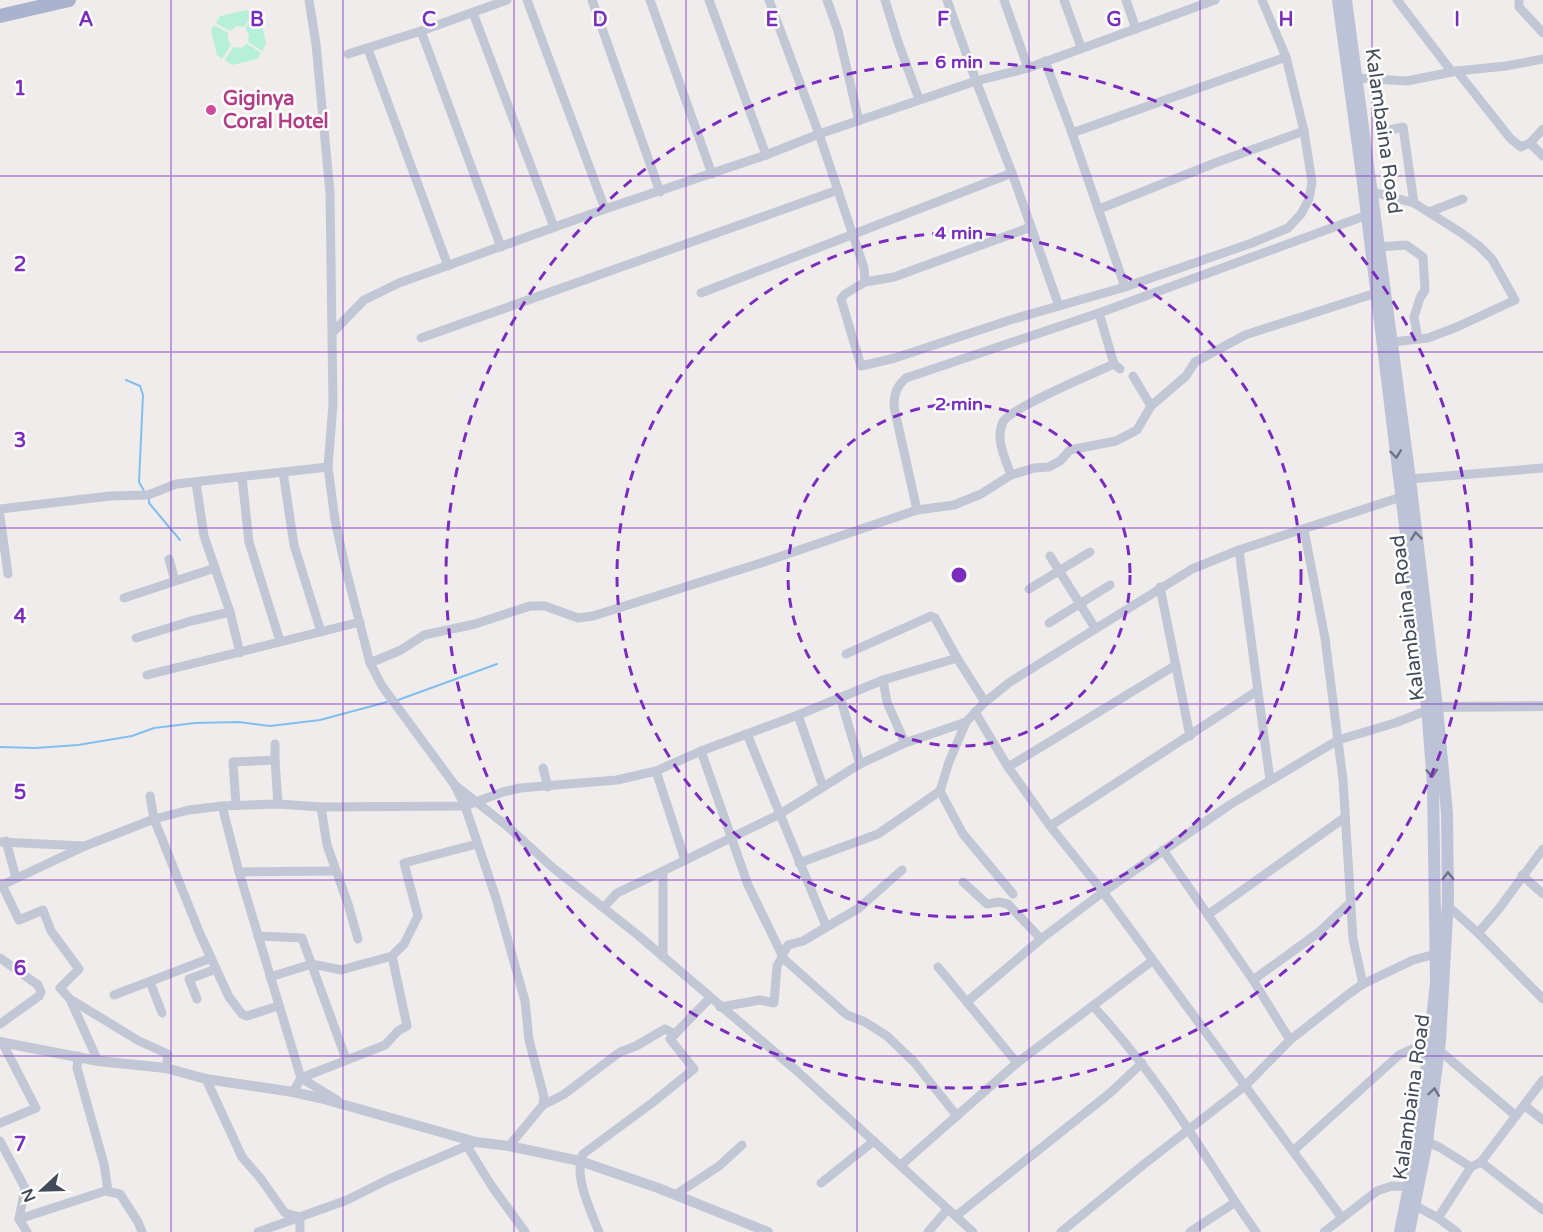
<svg xmlns="http://www.w3.org/2000/svg" width="1543" height="1232" font-family="'Varela Round',sans-serif">
<rect width="100%" height="100%" fill="#efeceb"/>
<!-- green -->
<g fill="#b6f0da">
<path d="M 247,10 L 253,14 L 244,27 L 236,26 L 230,31 L 216,23 L 220,16 Z"/>
<path d="M 254,15 L 261,19 L 266,44 L 262,51 L 248,42 L 249,35 L 245,29 Z"/>
<path d="M 214,25 L 228,33 L 228,40 L 231,45 L 222,59 L 217,55 L 211,30 Z"/>
<path d="M 247,44 L 261,53 L 257,59 L 232,65 L 225,60 L 233,47 L 241,48 Z"/>
</g>
<g fill="none" stroke-linecap="round" stroke-linejoin="round">
<!-- stream -->
<g stroke="#81bfef" stroke-width="2">
<path d="M 126,380 L 140,386 L 143,395 L 139,482 L 144,491"/>
<path d="M 149,498 L 149,503 L 180,540"/>
<path d="M 398,700 L 497,664"/>
<path d="M 0,747 L 35,748 L 78,745 L 132,736 L 154,728 L 195,723 L 239,722 L 270,726 L 320,720 L 387,702"/>
</g>
<!-- minor -->
<g stroke="#c1c7d4" stroke-width="9">
<path d="M 309,0 L 316,44 L 330,193 L 333,404 L 328,467 L 335,520 L 345,566 L 370,663 L 382,686 L 454,784 L 465,806 L 496,898 L 525,1001 L 529,1040 L 544,1097 L 543,1105 L 509,1146"/>
<path d="M 527,0 L 605,209"/>
<path d="M 592,0 L 660,192"/>
<path d="M 650,0 L 712,174"/>
<path d="M 709,0 L 766,155"/>
<path d="M 769,0 L 819,134 L 864,268 L 865,282 L 845,294 L 841,299 L 861,366 L 895,358 L 1010,320 L 1125,287 L 1252,243 L 1288,228 L 1301,214 L 1309,199 L 1312,182 L 1304,131 L 1286,57 L 1262,0"/>
<path d="M 827,0 L 838,31 L 859,121"/>
<path d="M 885,0 L 898,42 L 919,99"/>
<path d="M 947,0 L 976,81 L 1012,173 L 1059,306"/>
<path d="M 1004,0 L 1028,68"/>
<path d="M 1064,0 L 1081,47"/>
<path d="M 1126,0 L 1136,29"/>
<path d="M 1397,0 L 1452,72"/>
<path d="M 1519,0 L 1519,7 L 1543,33"/>
<path d="M 473,13 L 554,227"/>
<path d="M 421,31 L 501,247"/>
<path d="M 368,49 L 448,266"/>
<path d="M 348,54 L 421,31 L 507,0"/>
<path d="M 1045,61 L 1072,133 L 1125,287"/>
<path d="M 1457,71 L 1510,138 L 1521,147 L 1530,143 L 1543,156"/>
<path d="M 1357,78 L 1407,81 L 1457,71 L 1506,66 L 1543,59"/>
<path d="M 1381,132 L 1403,127 L 1414,203"/>
<path d="M 1072,133 L 1286,57"/>
<path d="M 1530,143 L 1543,129"/>
<path d="M 1373,192 L 1414,203 L 1460,232 L 1479,246 L 1492,259 L 1515,300 L 1457,327 L 1428,338 L 1392,342"/>
<path d="M 1099,209 L 1215,163 L 1304,131"/>
<path d="M 1429,212 L 1463,199"/>
<path d="M 1379,247 L 1406,245 L 1423,257 L 1425,290 L 1420,298 L 1414,317 L 1418,339"/>
<path d="M 865,282 L 894,277 L 1031,227"/>
<path d="M 701,293 L 1012,173"/>
<path d="M 1099,313 L 1114,364"/>
<path d="M 333,332 L 364,300 L 399,283 L 605,209 L 766,155 L 819,134 L 976,81 L 1028,68 L 1215,0"/>
<path d="M 421,338 L 838,190"/>
<path d="M 1133,376 L 1151,406"/>
<path d="M 283,472 L 294,545 L 321,632"/>
<path d="M 1011,475 L 1034,468 L 1049,467 L 1060,461 L 1070,450 L 1116,441 L 1137,430 L 1151,406 L 1186,376 L 1195,362 L 1245,335 L 1376,293"/>
<path d="M 242,477 L 249,542 L 280,641"/>
<path d="M 1410,479 L 1543,468"/>
<path d="M 196,483 L 204,536 L 230,612 L 240,653"/>
<path d="M 0,509 L 110,496 L 148,495 L 176,484 L 328,467"/>
<path d="M 917,510 L 894,407 C 894,394 896,387 906,378 L 1099,313 L 1367,215"/>
<path d="M 0,516 L 8,574"/>
<path d="M 1304,530 L 1325,638 L 1343,780 L 1353,939 L 1363,984"/>
<path d="M 1239,550 L 1270,780"/>
<path d="M 1050,556 L 1095,628"/>
<path d="M 169,559 L 175,581"/>
<path d="M 1160,587 L 1190,736"/>
<path d="M 1029,589 L 1090,552"/>
<path d="M 124,598 L 215,568"/>
<path d="M 1049,623 L 1110,585"/>
<path d="M 136,638 L 191,621 L 230,612"/>
<path d="M 846,654 L 931,616 L 935,618 L 957,658"/>
<path d="M 370,663 L 401,650 L 424,635 L 475,624 L 530,606 L 545,606 L 578,618 L 593,616 L 764,562 L 917,510 L 954,505 L 981,494 L 1011,475 C 1005,458 995,439 1003,422 C 1009,409 1096,372 1114,364 L 1120,369"/>
<path d="M 147,675 L 360,622"/>
<path d="M 883,680 L 887,702 L 905,743"/>
<path d="M 840,697 L 860,764"/>
<path d="M 975,712 L 1008,767 L 1050,826 L 1103,892 L 1342,1218"/>
<path d="M 798,715 L 823,787"/>
<path d="M 747,734 L 826,926"/>
<path d="M 275,744 L 275,760"/>
<path d="M 701,751 L 748,885 L 784,959 L 847,1015 L 865,1022 L 887,1036 L 914,1062 L 957,1116"/>
<path d="M 1008,767 L 1176,665"/>
<path d="M 543,768 L 548,787"/>
<path d="M 656,771 L 685,860"/>
<path d="M 456,786 L 507,826 L 552,867 L 639,936 L 797,1071 L 973,1232"/>
<path d="M 940,791 L 963,834 L 1013,894"/>
<path d="M 150,796 L 154,819 L 200,934 L 229,997 L 242,1014 L 247,1016 L 278,1006"/>
<path d="M 236,805 L 233,762 L 275,760 L 278,804"/>
<path d="M 222,806 L 239,872 L 301,1078 L 293,1092"/>
<path d="M 321,807 L 327,845 L 348,904 L 358,939"/>
<path d="M 1050,826 L 1257,691"/>
<path d="M 6,841 L 16,878"/>
<path d="M 0,842 L 85,846 L 154,819 L 189,810 L 222,806 L 278,804 L 321,807 L 465,806 L 503,792 L 520,788 L 617,780 L 656,771 L 701,751 L 798,715 L 883,680 L 957,658 L 985,702"/>
<path d="M 1163,850 L 1253,980 L 1290,1040"/>
<path d="M 799,863 L 878,834 L 940,791 L 949,762 L 966,722"/>
<path d="M 239,872 L 335,871"/>
<path d="M 1522,875 L 1543,894"/>
<path d="M 963,882 L 987,904 L 999,902 L 1008,904 L 1041,939"/>
<path d="M 2,885 L 19,920 L 43,910 L 51,931 L 79,969 L 60,988 L 70,999 L 98,1061"/>
<path d="M 0,886 L 85,846"/>
<path d="M 1448,906 L 1478,933 L 1543,999"/>
<path d="M 604,907 L 617,893 L 663,871"/>
<path d="M 1209,914 L 1344,818"/>
<path d="M 1478,933 L 1498,910 L 1543,849"/>
<path d="M 258,936 L 302,938 L 346,1059"/>
<path d="M 663,957 L 663,871 L 780,814 L 860,764 L 905,743 L 966,722 L 985,702 L 1010,682 L 1192,569 L 1239,550 L 1401,497"/>
<path d="M 0,958 L 38,985 L 41,992 L 39,996 L 0,1024"/>
<path d="M 938,967 L 1017,1063"/>
<path d="M 270,977 L 312,964 L 341,970 L 392,956"/>
<path d="M 1253,980 L 1318,933 L 1351,902"/>
<path d="M 150,982 L 162,1013"/>
<path d="M 114,995 L 211,958"/>
<path d="M 70,999 L 139,1041 L 168,1054 L 166,1068"/>
<path d="M 197,999 L 189,979 L 216,969"/>
<path d="M 968,1001 L 1041,939 L 1103,892 L 1231,804 L 1338,740 L 1395,723 L 1428,710"/>
<path d="M 1093,1006 C 1128,1044 1159,1085 1188,1129 C 1211,1163 1232,1199 1256,1232"/>
<path d="M 720,1007 L 760,1000 L 774,1003 L 777,966 L 788,945 L 803,941 L 859,908 L 902,870"/>
<path d="M 1440,1051 L 1516,1116"/>
<path d="M 78,1056 L 77,1068 L 104,1164 L 108,1191"/>
<path d="M 301,1078 L 385,1045 L 398,1031 L 407,1026 L 392,956 L 404,944 L 418,916 L 404,863 L 477,844"/>
<path d="M 301,1078 L 337,1100"/>
<path d="M 206,1079 L 242,1157 L 261,1179 L 285,1213 L 300,1217 L 300,1232"/>
<path d="M 543,1105 L 563,1095 L 620,1052 L 636,1046 L 665,1029 L 675,1034"/>
<path d="M 1524,1105 L 1543,1120"/>
<path d="M 0,1123 L 36,1108 L 2,1042"/>
<path d="M 0,1141 L 25,1188 L 19,1219 L 27,1232"/>
<path d="M 1427,1142 L 1439,1147 L 1471,1167"/>
<path d="M 467,1146 L 491,1185 L 525,1232"/>
<path d="M 1293,1151 L 1399,1055 L 1414,1048 L 1429,1048"/>
<path d="M 1481,1162 L 1543,1210"/>
<path d="M 901,1165 L 1017,1063 L 1152,961"/>
<path d="M 821,1183 L 874,1141"/>
<path d="M 675,1195 L 719,1166 L 742,1145"/>
<path d="M 1416,1206 L 1438,1218 L 1457,1232"/>
<path d="M 956,1216 L 1110,1093 L 1142,1063"/>
<path d="M 1438,1218 L 1471,1167 L 1481,1162 L 1543,1080"/>
<path d="M 19,1219 L 105,1191 L 120,1194 L 138,1222 L 142,1232"/>
<path d="M 258,1232 L 347,1200 L 389,1179 L 476,1142"/>
<path d="M 599,1232 C 591,1212 573,1175 583,1154 L 652,1103 L 694,1069 L 670,1039 L 710,998"/>
<path d="M 928,1232 L 947,1210"/>
<path d="M 1061,1232 L 1143,1165 L 1246,1085 L 1290,1040 L 1350,993 L 1363,984 L 1413,960 L 1436,954"/>
<path d="M 1190,1232 L 1234,1203"/>
<path d="M 1324,1232 L 1377,1191 L 1392,1186 L 1410,1187"/>
</g>
<!-- tertiary -->
<g stroke="#c1c7d4" stroke-width="10">
<path d="M 1429,707 L 1543,706"/>
<path d="M 0,1042 L 98,1061 L 166,1068 L 206,1079 L 293,1092 L 320,1098 L 476,1142 L 509,1146 L 580,1161 L 658,1188 L 768,1232"/>
</g>
<!-- secondary -->
<g stroke="#bdc3d6" stroke-width="12">
<path d="M 1338,0 L 1363,183 L 1427,706 L 1433,785 L 1436,983 L 1418,1141 L 1400,1232"/>
<path d="M 1346,0 L 1410,479 L 1437,708 L 1447,813 L 1448,899 L 1440,1041 L 1427,1142 L 1409,1232"/>
</g>
<!-- primary -->
<path stroke="#a9b3cd" stroke-width="14" d="M 0,16 L 69,0"/>
</g>
<!-- one-way arrows -->
<defs><path id="oneway-chevron" d="M-2-3.5L2.5 0L-2 3.5" fill="none" stroke-width="1.6" stroke-linecap="round" stroke-linejoin="round" transform="scale(1.5)"/></defs>
<g stroke="#6e7485">
<use href="#oneway-chevron" transform="translate(1396 454) rotate(83)"/>
<use href="#oneway-chevron" transform="translate(1416 536) rotate(-97)"/>
<use href="#oneway-chevron" transform="translate(1432 773) rotate(86)"/>
<use href="#oneway-chevron" transform="translate(1448 876) rotate(-91)"/>
<use href="#oneway-chevron" transform="translate(1434 1092) rotate(-82)"/>
</g>
<!-- grid -->
<path fill="none" stroke="#7b2cbf" stroke-width="1.5" stroke-opacity="0.55" d="M 171,0 L 171,1232M 343,0 L 343,1232M 514,0 L 514,1232M 686,0 L 686,1232M 857,0 L 857,1232M 1029,0 L 1029,1232M 1200,0 L 1200,1232M 1372,0 L 1372,1232M 0,176 L 1543,176M 0,352 L 1543,352M 0,528 L 1543,528M 0,704 L 1543,704M 0,880 L 1543,880M 0,1056 L 1543,1056"/>
<!-- distance rings -->
<g fill="none" stroke="#7b2cbf" stroke-width="3" stroke-dasharray="10 8">
<circle cx="959" cy="575" r="171"/>
<circle cx="959" cy="575" r="342"/>
<circle cx="959" cy="575" r="513"/>
</g>
<!-- markers -->
<circle fill="#d1479c" stroke="#fff" stroke-width="2" cx="211" cy="110" r="6"/>
<g text-anchor="middle" stroke-width="5" stroke-linejoin="round" paint-order="stroke">
<!-- hotel labels -->
<g font-size="20" font-weight="bold" fill="#b23c85" stroke="#fff" text-anchor="start">
<text x="223" y="105">Giginya<tspan x="223" dy="23">Coral Hotel</tspan></text>
</g>
<!-- street labels -->
<g font-size="20" fill="#434a59" stroke="#fff">
<text transform="translate(1384 131) rotate(82)" y="7">Kalambaina Road</text>
<text transform="translate(1407 618) rotate(-97)" y="7">Kalambaina Road</text>
<text transform="translate(1411 1097) rotate(-82)" y="7">Kalambaina Road</text>
</g>
</g>
<g font-size="20" text-anchor="middle" font-weight="bold" fill="#7b2cbf" stroke="#fff" stroke-width="5" stroke-linejoin="round" paint-order="stroke">
<text x="86" y="26">A</text>
<text x="257" y="26">B</text>
<text x="429" y="26">C</text>
<text x="600" y="26">D</text>
<text x="772" y="26">E</text>
<text x="943" y="26">F</text>
<text x="1114" y="26">G</text>
<text x="1286" y="26">H</text>
<text x="1457" y="26">I</text>
<text x="20" y="95">1</text>
<text x="20" y="271">2</text>
<text x="20" y="447">3</text>
<text x="20" y="623">4</text>
<text x="20" y="799">5</text>
<text x="20" y="975">6</text>
<text x="20" y="1151">7</text>
</g>
<circle cx="959" cy="575" r="9" fill="#7b2cbf" stroke="#fff" stroke-width="3"/>
<g font-size="18" text-anchor="middle" font-weight="bold" fill="#7b2cbf" stroke="#fff" stroke-width="5" stroke-linejoin="round" paint-order="stroke">
<text x="959" y="68">6 min</text>
<text x="959" y="239">4 min</text>
<text x="959" y="410">2 min</text>
</g>
<!-- north arrow -->
<g transform="translate(42 1190) rotate(248)" stroke="#ffffff" stroke-width="4.5" paint-order="stroke">
<path d="M0-4.5L10 22L0 15L-10 22Z" fill="#434a59"/>
<text y="-9" font-size="16" font-weight="bold" text-anchor="middle" fill="#434a59">N</text>
</g>
</svg>
